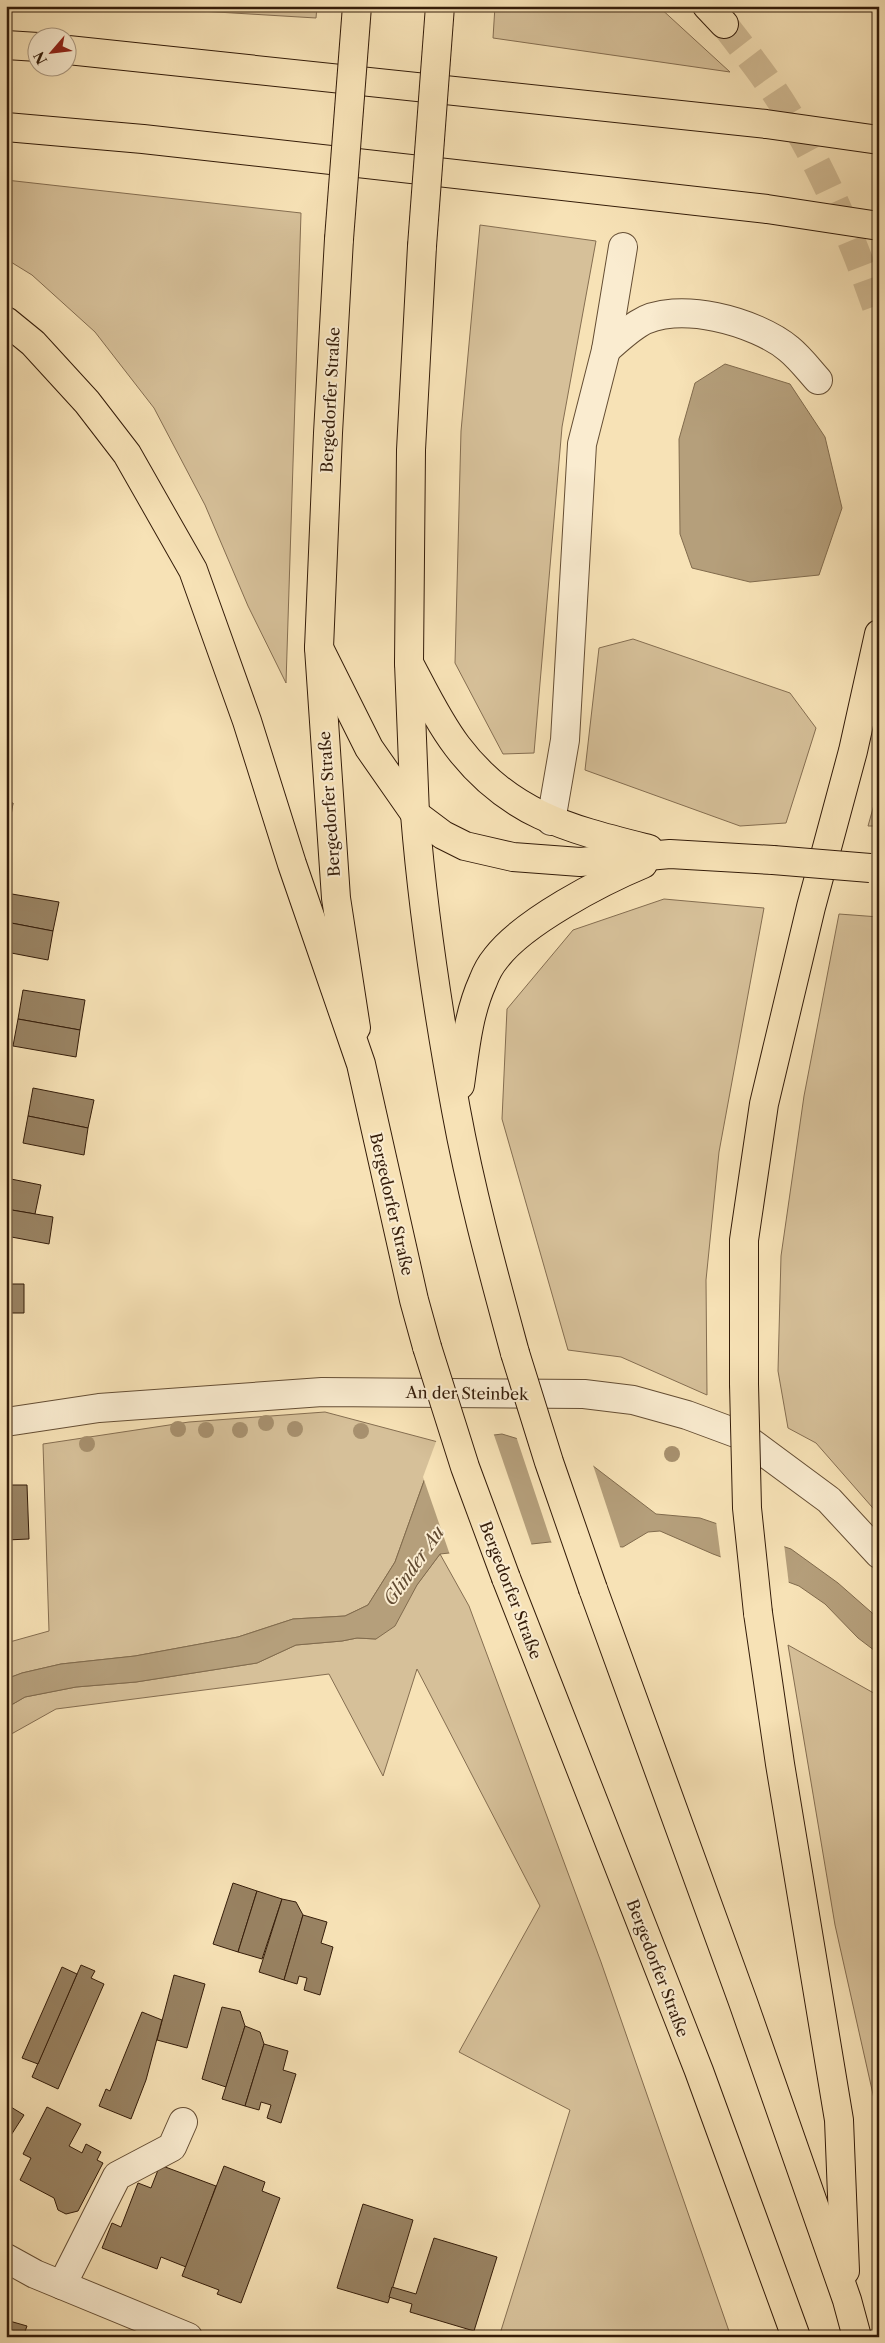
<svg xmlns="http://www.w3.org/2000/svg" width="885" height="2343" font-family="'Libre Caslon Text',serif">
<rect width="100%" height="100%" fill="#f7e2b6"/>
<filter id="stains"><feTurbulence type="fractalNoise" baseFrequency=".004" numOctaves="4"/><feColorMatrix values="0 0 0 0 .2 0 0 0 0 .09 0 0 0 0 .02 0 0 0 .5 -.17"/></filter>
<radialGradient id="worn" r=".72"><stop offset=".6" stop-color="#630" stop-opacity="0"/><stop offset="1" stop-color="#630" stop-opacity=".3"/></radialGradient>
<!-- green -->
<g fill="#d6c099" stroke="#856e51">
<path d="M 117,6 L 317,6 L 316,18 Z"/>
<path d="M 495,6 L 658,6 L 730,72 L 493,38 Z"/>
<path d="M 6,180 L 301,213 L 286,683 L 248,606 L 205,505 L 154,408 L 95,332 L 32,275 L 6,259 Z"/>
<path d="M 480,225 L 596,241 L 562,427 L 534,753 L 503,754 L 455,663 L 461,431 Z"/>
<path d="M 633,639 L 790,693 L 816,728 L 786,823 L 740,826 L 585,770 L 599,648 Z"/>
<path d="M 879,787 L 879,826 L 868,826 Z"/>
<path d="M 664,899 L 764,908 L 719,1152 L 706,1280 L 707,1395 L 621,1357 L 568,1350 L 502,1119 L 507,1009 L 573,930 Z"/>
<path d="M 839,914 L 879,917 L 879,1515 L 816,1443 L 788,1428 L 778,1371 L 781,1256 L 804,1096 Z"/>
<path d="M 325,1412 L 438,1442 L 395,1562 L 368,1605 L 345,1616 L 293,1619 L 238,1637 L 135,1656 L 61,1664 L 22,1673 L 6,1679 L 6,1643 L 49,1631 L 43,1444 L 189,1422 Z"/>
<path d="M 440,1554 L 469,1606 L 601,1962 L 731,2337 L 499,2337 L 570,2110 L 459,2052 L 540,1906 L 417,1669 L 383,1776 L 329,1674 L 56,1709 L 6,1737 L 6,1708 L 25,1697 L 76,1687 L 136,1682 L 257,1663 L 296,1645 L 342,1641 L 357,1638 L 376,1639 Z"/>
<path d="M 788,1645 L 879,1696 L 879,2121 L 835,1925 Z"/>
</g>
<!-- water -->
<g fill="#b59f7b" stroke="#816b4d">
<path d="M 725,364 L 790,384 L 825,437 L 842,508 L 819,575 L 750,582 L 692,568 L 680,534 L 679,439 L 695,383 Z"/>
<path d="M 502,1434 L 584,1459 L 656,1514 L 700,1518 L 791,1549 L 838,1583 L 879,1619 L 879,1654 L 858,1638 L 825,1604 L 799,1586 L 713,1554 L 660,1531 L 648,1532 L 623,1547 L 550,1542 L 440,1554 L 417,1585 L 395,1626 L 376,1639 L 357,1638 L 342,1641 L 296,1645 L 257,1663 L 136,1682 L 76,1687 L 25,1697 L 6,1708 L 6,1679 L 22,1673 L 61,1664 L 135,1656 L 238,1637 L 293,1619 L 345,1616 L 368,1605 L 395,1562 L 438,1442 Z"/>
</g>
<!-- pier -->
<g fill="#f7e2b6">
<path d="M 493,1432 L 532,1546 L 450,1555 L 423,1477 L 437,1439 Z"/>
<path d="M 516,1436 L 585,1456 L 592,1462 L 621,1550 L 552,1544 Z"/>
<path d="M 716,1521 L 784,1544 L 789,1585 L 721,1559 Z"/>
</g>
<!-- building -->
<g fill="#998363" stroke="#341c09">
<path d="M 6,802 L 13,803 L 9,829 L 6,828 Z"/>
<path d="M 6,893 L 59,902 L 53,931 L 6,922 Z"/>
<path d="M 6,922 L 53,931 L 48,960 L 6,952 Z"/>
<path d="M 23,990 L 85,1000 L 80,1030 L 18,1019 Z"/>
<path d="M 18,1019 L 80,1030 L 76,1057 L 13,1046 Z"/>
<path d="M 33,1088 L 94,1100 L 88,1128 L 28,1116 Z"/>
<path d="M 28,1116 L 88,1128 L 84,1155 L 23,1143 Z"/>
<path d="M 6,1178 L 41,1185 L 35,1214 L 6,1209 Z"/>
<path d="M 6,1209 L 53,1217 L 49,1244 L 6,1236 Z"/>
<path d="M 6,1284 L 24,1284 L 24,1313 L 9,1313 L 9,1356 L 6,1356 Z"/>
<path d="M 6,1485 L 27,1485 L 29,1539 L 6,1540 Z"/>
<path d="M 233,1883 L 257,1891 L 238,1952 L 213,1944 Z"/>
<path d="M 257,1891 L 282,1899 L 262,1959 L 238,1952 Z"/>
<path d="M 282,1899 L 296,1902 L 303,1915 L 284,1980 L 259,1972 Z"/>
<path d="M 303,1915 L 327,1922 L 321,1943 L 333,1947 L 320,1995 L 304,1990 L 307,1978 L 299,1976 L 297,1984 L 284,1980 Z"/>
<path d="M 81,1965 L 95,1971 L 91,1978 L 104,1984 L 58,2089 L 32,2077 Z"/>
<path d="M 62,1967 L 77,1974 L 38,2064 L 22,2058 Z"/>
<path d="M 174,1975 L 205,1984 L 187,2048 L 157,2040 Z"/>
<path d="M 222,2007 L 240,2011 L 245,2026 L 226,2087 L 202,2079 Z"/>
<path d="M 142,2012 L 162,2020 L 146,2080 L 131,2119 L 99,2106 L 106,2089 L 110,2091 Z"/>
<path d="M 245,2026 L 260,2032 L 264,2044 L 245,2106 L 222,2099 Z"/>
<path d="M 264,2044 L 288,2051 L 283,2070 L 296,2074 L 281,2123 L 267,2118 L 271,2105 L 261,2102 L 259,2110 L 245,2106 Z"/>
<path d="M 6,2104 L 24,2115 L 6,2143 Z"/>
<path d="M 47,2107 L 81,2124 L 69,2146 L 82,2153 L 86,2144 L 101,2152 L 97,2160 L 103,2163 L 78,2211 L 66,2214 L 58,2210 L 54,2198 L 20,2180 L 31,2158 L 23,2154 Z"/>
<path d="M 160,2165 L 216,2186 L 186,2267 L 161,2257 L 157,2269 L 102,2248 L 112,2223 L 121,2227 L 138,2183 L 151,2188 Z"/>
<path d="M 224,2166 L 265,2182 L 262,2191 L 280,2198 L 241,2303 L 217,2294 L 219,2290 L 182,2276 Z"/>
<path d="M 363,2204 L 413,2220 L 388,2303 L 337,2288 Z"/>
<path d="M 434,2238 L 497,2257 L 474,2331 L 410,2312 L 412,2304 L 389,2297 L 392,2287 L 416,2294 Z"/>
<path d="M 6,2320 L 27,2326 L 23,2337 L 6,2337 Z"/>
</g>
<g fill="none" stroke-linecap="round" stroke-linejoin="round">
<!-- highway-tunnel -->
<path stroke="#d0ba93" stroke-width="28" stroke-dasharray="28 14" stroke-linecap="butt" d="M 724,24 C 740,45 757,66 772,88 C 819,157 852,237 879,315"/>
<defs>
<g id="minor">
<path d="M 606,350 C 616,341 627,331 638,324 C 676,299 757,322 789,349 C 800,358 809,370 818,380"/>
<path d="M 551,821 L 565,740 L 582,444 L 606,350 L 623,247"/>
<path d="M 6,1422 L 99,1408 L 322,1392 L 584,1394 L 633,1400 L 687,1415 L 741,1435 L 829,1500 L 879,1554"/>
<path d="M 6,2258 L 35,2274 L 188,2337"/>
<path d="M 62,2285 L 117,2176 L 172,2147 L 183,2122"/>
</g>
<g id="major">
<path d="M 339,239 L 328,433 L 319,648 L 336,898 L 356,1028"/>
<path d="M 415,814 L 409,663 L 411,450 L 422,246"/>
</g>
<g id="highway">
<path d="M 707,6 L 724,24"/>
<path d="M 6,45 L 38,47"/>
<path d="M 68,50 L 766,124 L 879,140"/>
<path d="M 6,127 L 143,139 L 767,209 L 879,226"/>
<path d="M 6,321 L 33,343 L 87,402 L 127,454 L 193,570 L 247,721 L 292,864 L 361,1064 L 414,1300 L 427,1347"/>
<path d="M 319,648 L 369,748 L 415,814 L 443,835 L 465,846 L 513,857 L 580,862 L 670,854 L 773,860"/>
<path d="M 409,663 C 424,691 438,721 457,746 C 509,815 570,829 649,849"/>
<path d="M 415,814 C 423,913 438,1012 456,1110 C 471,1192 493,1272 515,1353"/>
<path d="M 460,1085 C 465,1050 468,1014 483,981 C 486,973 491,964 496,958 C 523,922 602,881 643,864"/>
<path d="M 744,1384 L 744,1240 L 764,1104 L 811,907 L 853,751 L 879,634"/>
<path d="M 506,1578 L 699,2071 L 796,2337"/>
<path d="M 593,1589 L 743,2002 L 847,2300 L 857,2337"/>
<path d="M 758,1613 L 780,1764 L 839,2120 L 845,2271"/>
</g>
</defs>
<!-- minor casing -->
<use href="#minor" stroke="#654e34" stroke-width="30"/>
<!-- major casing -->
<use href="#major" stroke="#341c09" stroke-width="30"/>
<!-- highway casing -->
<use href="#highway" stroke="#341c09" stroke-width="30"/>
<!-- minor -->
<use href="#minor" stroke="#faecd0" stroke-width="28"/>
<!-- major -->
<use href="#major" stroke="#f7e2b6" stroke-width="28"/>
<!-- highway -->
<use href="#highway" stroke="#f7e2b6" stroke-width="28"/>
<defs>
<g id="major-bridge">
<path d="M 339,239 L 357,6"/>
<path d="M 422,246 L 440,6"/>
</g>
<g id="highway-bridge">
<path d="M 773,860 L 870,868"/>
<path d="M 427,1347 L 465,1467 L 506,1578"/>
<path d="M 515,1353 L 549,1462 L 593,1589"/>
<path d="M 744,1384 L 747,1508 L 758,1613"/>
</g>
</defs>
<!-- major-bridge casing -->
<use href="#major-bridge" stroke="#341c09" stroke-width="30" stroke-linecap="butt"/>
<!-- highway-bridge casing -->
<use href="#highway-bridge" stroke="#341c09" stroke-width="30" stroke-linecap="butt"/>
<!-- major-bridge -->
<use href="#major-bridge" stroke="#f7e2b6" stroke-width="28"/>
<!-- highway-bridge -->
<use href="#highway-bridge" stroke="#f7e2b6" stroke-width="28"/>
</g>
<!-- trees -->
<g fill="#a7906e">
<circle cx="266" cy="1423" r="8"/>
<circle cx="178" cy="1429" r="8"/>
<circle cx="295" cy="1429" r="8"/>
<circle cx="206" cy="1430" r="8"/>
<circle cx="240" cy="1430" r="8"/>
<circle cx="361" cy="1431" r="8"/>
<circle cx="87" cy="1444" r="8"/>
<circle cx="672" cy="1454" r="8"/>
</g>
<g text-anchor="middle" stroke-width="4" stroke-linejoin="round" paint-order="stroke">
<!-- street labels -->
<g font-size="16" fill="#341c09" stroke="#faecd0">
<text transform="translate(330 400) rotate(-87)" y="6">Bergedorfer Straße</text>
<text transform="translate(329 804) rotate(-94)" y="6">Bergedorfer Straße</text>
<text transform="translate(392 1204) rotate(77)" y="6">Bergedorfer Straße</text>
<text transform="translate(467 1393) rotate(1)" y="6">An der Steinbek</text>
<text transform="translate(511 1590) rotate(69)" y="6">Bergedorfer Straße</text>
<text transform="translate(658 1968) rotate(69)" y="6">Bergedorfer Straße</text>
</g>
<!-- water labels -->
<g font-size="18" font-style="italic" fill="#614a31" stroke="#faecd0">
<text transform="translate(414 1566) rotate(-55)" y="6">Glinder Au</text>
</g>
</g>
<!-- margin -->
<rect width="885" height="2343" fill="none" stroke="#f7e2b6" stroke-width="25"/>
<rect x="8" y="8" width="870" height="2328" fill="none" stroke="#341c09" stroke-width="2.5"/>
<rect x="12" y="12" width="860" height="2318" fill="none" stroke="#341c09"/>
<!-- north arrow -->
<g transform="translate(52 52) rotate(242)"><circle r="24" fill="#faecd0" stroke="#ab9980"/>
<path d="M0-4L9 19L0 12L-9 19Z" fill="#8f2418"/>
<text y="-8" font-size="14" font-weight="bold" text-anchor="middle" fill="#341c09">N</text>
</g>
<rect width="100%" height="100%" filter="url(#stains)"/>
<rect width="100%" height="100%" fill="url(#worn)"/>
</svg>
